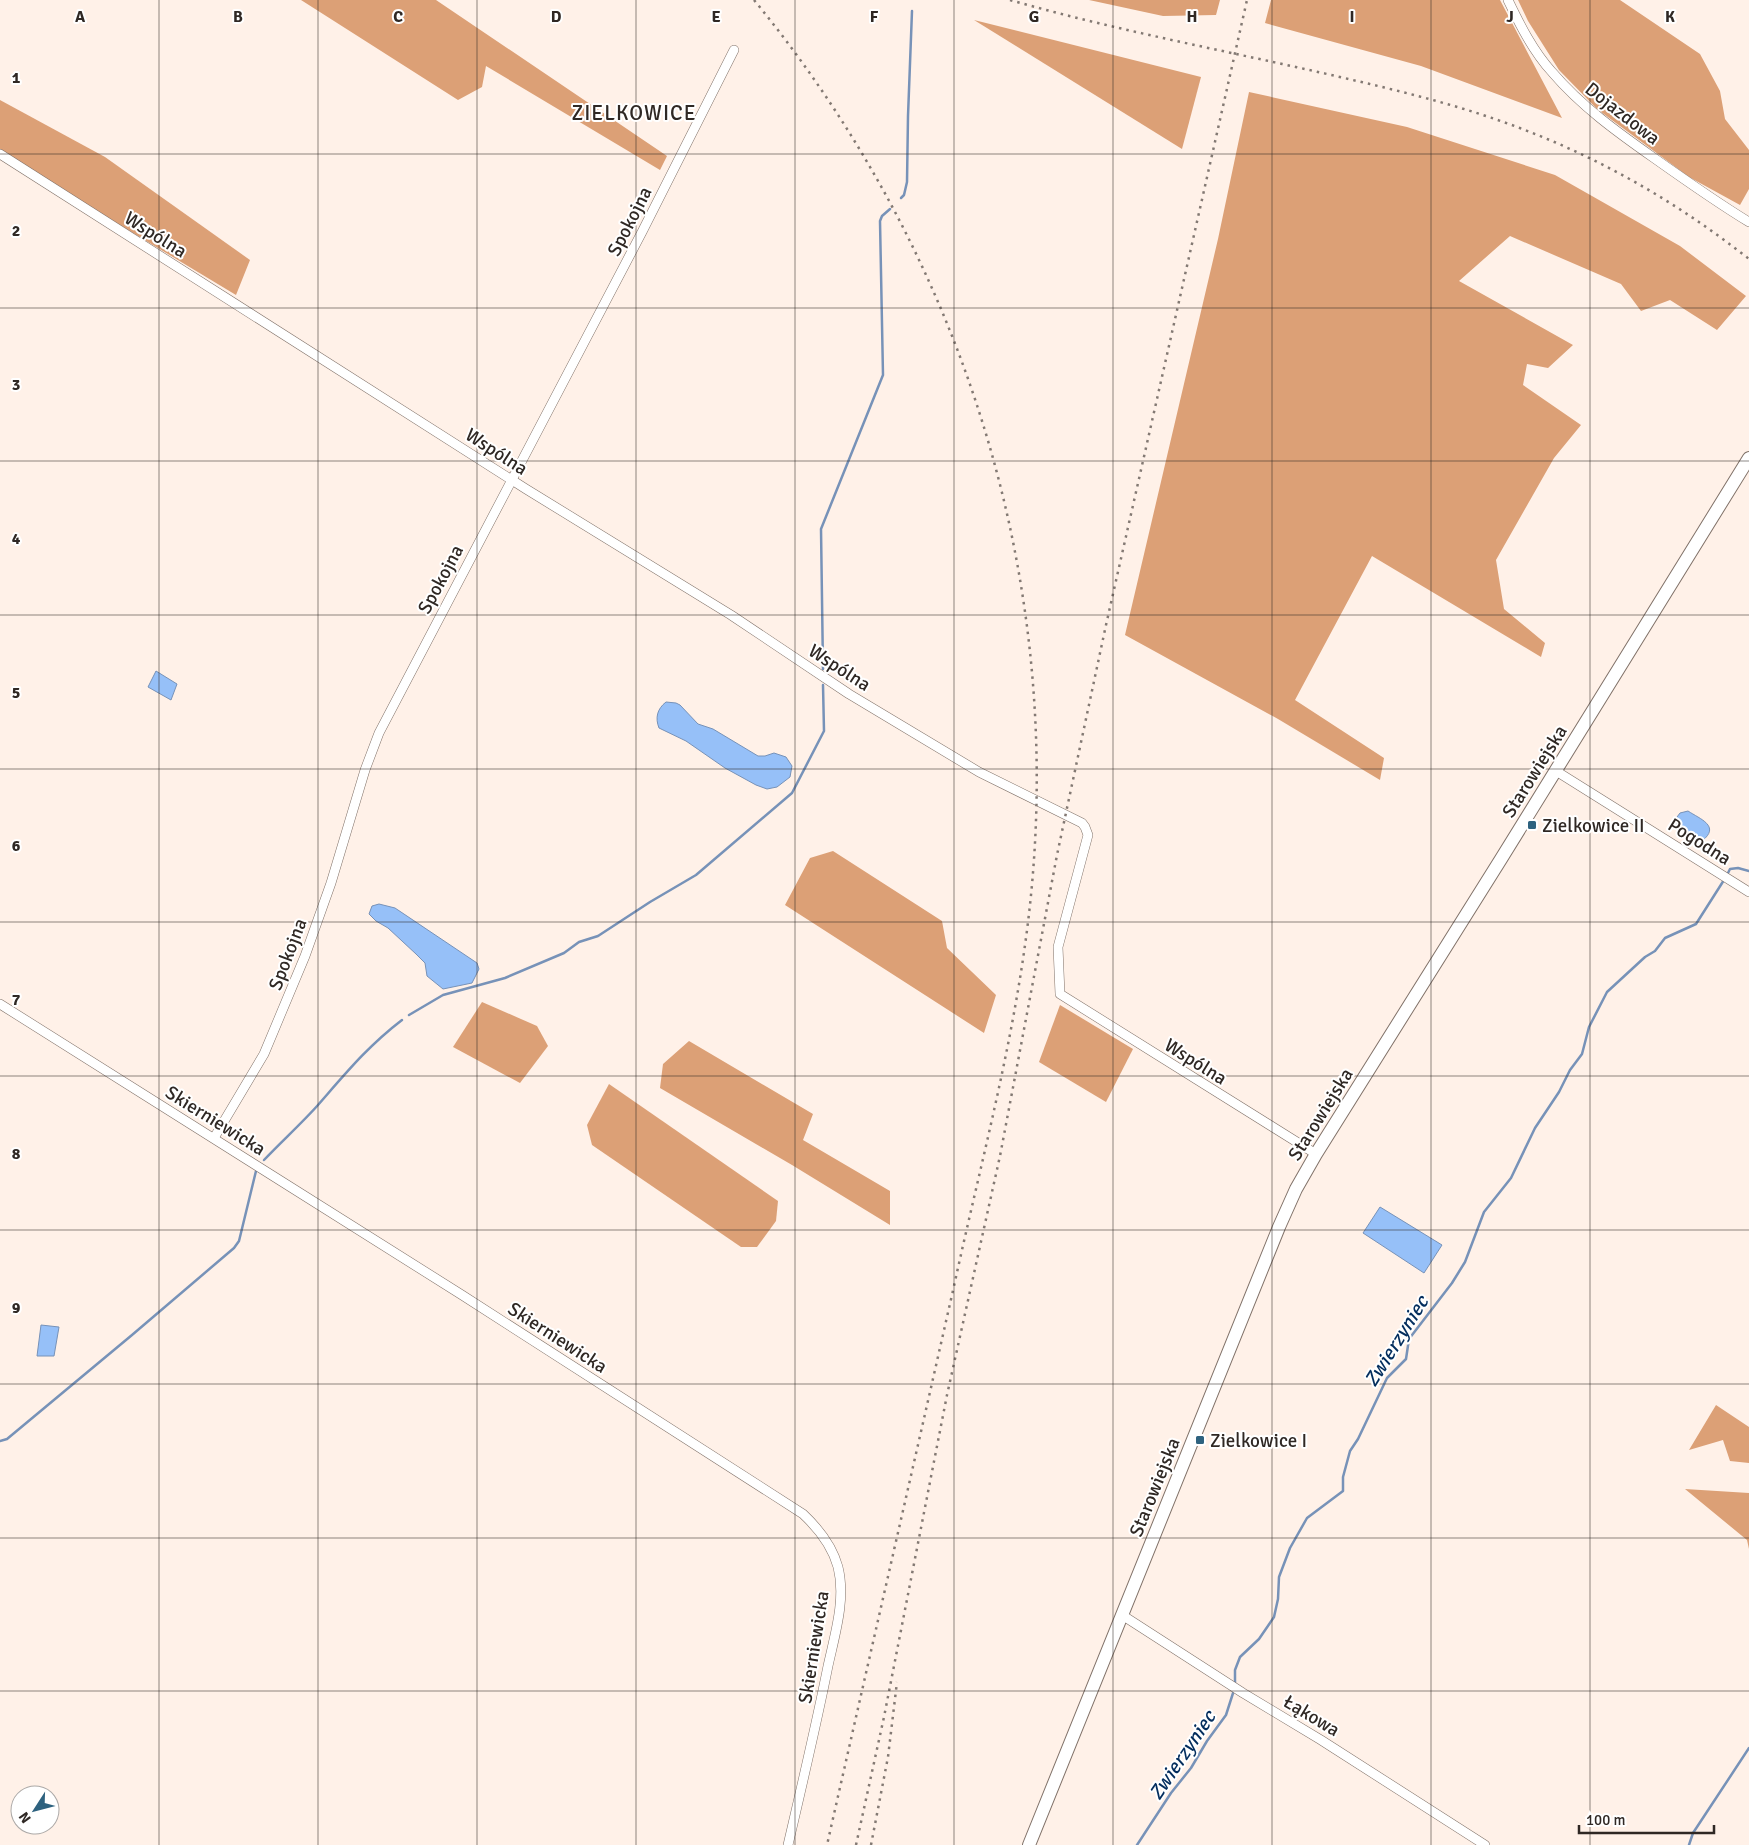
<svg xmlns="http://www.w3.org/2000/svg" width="1749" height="1845" font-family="Signika,sans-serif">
<rect width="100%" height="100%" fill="#fff1e8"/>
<!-- forest -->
<g fill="#dca076">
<path d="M 301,0 L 436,0 L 667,156 L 660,170 L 486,66 L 482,87 L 458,100 Z"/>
<path d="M 1089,0 L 1220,0 L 1216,15 L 1163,16 Z"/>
<path d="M 1271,0 L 1500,0 L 1562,118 L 1421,66 L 1265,23 Z"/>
<path d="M 1518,0 L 1620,0 L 1700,54 L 1720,91 L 1725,119 L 1749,150 L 1749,189 L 1740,205 L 1689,177 L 1597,109 L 1559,70 L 1528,21 Z"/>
<path d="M 974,20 L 1201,77 L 1182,149 Z"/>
<path d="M 1249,92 L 1407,127 L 1555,175 L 1680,246 L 1746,296 L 1717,330 L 1670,300 L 1641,311 L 1621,284 L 1510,236 L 1459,281 L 1573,345 L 1548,368 L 1527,364 L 1523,385 L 1581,425 L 1554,458 L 1496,560 L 1504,609 L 1545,643 L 1541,657 L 1372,556 L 1295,700 L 1384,758 L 1380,780 L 1278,719 L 1125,635 L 1218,239 Z"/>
<path d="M 0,100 L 105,157 L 250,260 L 236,295 L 0,153 Z"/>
<path d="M 833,851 L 942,921 L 947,948 L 996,995 L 984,1033 L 785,905 L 810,858 Z"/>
<path d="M 482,1002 L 537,1026 L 548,1046 L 520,1083 L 453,1047 Z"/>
<path d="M 1060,1005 L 1133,1049 L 1106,1102 L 1039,1062 Z"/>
<path d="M 689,1041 L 813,1114 L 803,1140 L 890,1191 L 890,1225 L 792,1165 L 660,1088 L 663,1064 Z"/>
<path d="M 609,1084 L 778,1201 L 776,1221 L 757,1247 L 741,1247 L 592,1145 L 587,1125 Z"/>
<path d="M 1716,1405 L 1749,1427 L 1749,1463 L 1730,1461 L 1723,1440 L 1689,1450 Z"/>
<path d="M 1685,1489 L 1749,1493 L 1749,1549 L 1747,1540 Z"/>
</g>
<!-- water -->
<g fill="#96c0f8" stroke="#7792b8">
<path d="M 156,671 L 177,684 L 171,700 L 148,687 Z"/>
<path d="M 666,702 L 676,703 L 680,705 L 698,724 L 713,729 L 758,756 L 765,756 L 774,753 L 786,757 L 792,766 L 790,777 L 777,787 L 767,789 L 756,785 L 725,768 L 686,741 L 659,728 C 655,718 657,709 666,702 Z"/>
<path d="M 1688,811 C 1700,819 1721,826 1702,841 L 1680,829 L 1674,821 L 1680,813 Z"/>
<path d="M 379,904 L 395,908 L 477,963 L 479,969 L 472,983 L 443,989 L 427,976 L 425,963 L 416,954 L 388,928 L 376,921 L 369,914 L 372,906 Z"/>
<path d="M 1380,1207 L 1442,1245 L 1424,1273 L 1363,1233 Z"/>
<path d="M 41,1325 L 59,1327 L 54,1356 L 37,1356 Z"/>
</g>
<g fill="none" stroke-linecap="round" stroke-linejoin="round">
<!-- stream -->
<g stroke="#7792b8" stroke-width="2.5">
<path d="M 901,198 L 904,195 L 907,182 L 908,116 L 912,11"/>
<path d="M 823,669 L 821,529 L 883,375 L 880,221 L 882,216 L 890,209"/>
<path d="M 1727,875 L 1730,869 L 1738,868 L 1749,871"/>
<path d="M 409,1015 L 443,995 L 505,978 L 564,953 L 579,942 L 598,936 L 650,902 L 696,875 L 792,793 L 824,731 L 823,685"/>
<path d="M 264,1160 C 282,1141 301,1124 318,1105 C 346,1073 368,1046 402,1020"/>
<path d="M 0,1441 L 7,1439 L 132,1335 L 234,1248 L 239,1241 L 256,1171"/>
<path d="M 1235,1685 L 1235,1670 L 1240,1657 L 1259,1639 L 1274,1617 L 1278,1599 L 1279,1577 L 1290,1548 L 1307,1518 L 1343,1491 L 1343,1477 L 1350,1451 L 1358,1439 L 1387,1378 L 1406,1359 L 1409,1339 L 1452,1283 L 1465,1262 L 1484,1212 L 1511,1178 L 1535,1128 L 1559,1092 L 1570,1070 L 1582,1054 L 1589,1027 L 1607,992 L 1645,957 L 1655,951 L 1665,938 L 1696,924 L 1724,880"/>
<path d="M 1137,1845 L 1171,1793 L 1191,1768 L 1207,1741 L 1226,1715 L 1234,1690"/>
<path d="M 1689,1845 L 1693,1833 L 1749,1748"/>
</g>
<defs>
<g id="street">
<path d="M 1508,0 C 1520,25 1533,51 1552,72 C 1581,106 1617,132 1654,158 C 1685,180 1716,202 1749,222"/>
<path d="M 0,154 L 526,489 L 731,615 L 849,694 L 979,772 L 1082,823 L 1085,827 L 1088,835 L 1058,947 L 1060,994 L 1316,1154"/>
<path d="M 1556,771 L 1749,892"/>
<path d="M 0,1004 L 462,1295 L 803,1514 C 819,1529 832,1545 838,1567 C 846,1599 835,1634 828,1666 C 816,1726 802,1785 788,1845"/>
<path d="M 214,1138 L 264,1054 L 305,956 L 331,883 L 365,770 L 379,733 L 642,232 L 734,50"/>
<path d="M 1122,1615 L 1243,1693 L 1321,1740 L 1485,1845"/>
</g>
<path id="secondary" d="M 1029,1845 L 1279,1227 L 1296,1189 L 1316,1154 L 1501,859 L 1749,458"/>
</defs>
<!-- street casing -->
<use href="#street" stroke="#817269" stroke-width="10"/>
<!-- secondary casing -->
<use href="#secondary" stroke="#817269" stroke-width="14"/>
<!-- street -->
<use href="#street" stroke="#fff" stroke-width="9"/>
<!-- secondary -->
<use href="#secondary" stroke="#fff" stroke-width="12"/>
<!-- rail -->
<g stroke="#837973" stroke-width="2.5" stroke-dasharray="2.5 5" stroke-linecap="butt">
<path d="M 754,0 C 960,251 1063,571 1031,895 C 1018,1027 982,1157 954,1286 C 912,1472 869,1659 827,1845"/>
<path d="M 1010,0 C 1115,30 1222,50 1327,74 C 1396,90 1465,106 1530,132 C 1609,163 1682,206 1749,259"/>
<path d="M 856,1845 L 884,1717 L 947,1395 L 1000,1156 L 1057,855 L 1106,625 L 1247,0"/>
<path d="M 871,1845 L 888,1757 L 897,1682"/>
</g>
</g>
<!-- grid -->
<path fill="none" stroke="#2f2824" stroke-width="1" stroke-opacity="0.55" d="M 159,0 L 159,1845M 318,0 L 318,1845M 477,0 L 477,1845M 636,0 L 636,1845M 795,0 L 795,1845M 954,0 L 954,1845M 1113,0 L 1113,1845M 1272,0 L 1272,1845M 1431,0 L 1431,1845M 1590,0 L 1590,1845M 0,154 L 1749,154M 0,308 L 1749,308M 0,461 L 1749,461M 0,615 L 1749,615M 0,769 L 1749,769M 0,922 L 1749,922M 0,1076 L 1749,1076M 0,1230 L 1749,1230M 0,1384 L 1749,1384M 0,1538 L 1749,1538M 0,1691 L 1749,1691"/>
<!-- markers -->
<g fill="#2e627f" stroke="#fff" stroke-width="2">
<rect x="1527" y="820" width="10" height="10" rx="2.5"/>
<rect x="1195" y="1435" width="10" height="10" rx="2.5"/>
</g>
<g text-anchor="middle" stroke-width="4" stroke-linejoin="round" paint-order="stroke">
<!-- street labels -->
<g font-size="19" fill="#2f2824" stroke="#fff">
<text transform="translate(1623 113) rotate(38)" y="7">Dojazdowa</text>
<text transform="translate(629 221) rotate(-63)" y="7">Spokojna</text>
<text transform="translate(156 234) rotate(32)" y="7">Wspólna</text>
<text transform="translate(497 451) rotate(33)" y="7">Wspólna</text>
<text transform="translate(440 579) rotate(-62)" y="7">Spokojna</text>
<text transform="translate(840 667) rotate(33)" y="7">Wspólna</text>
<text transform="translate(1534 771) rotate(-58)" y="7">Starowiejska</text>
<text transform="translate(1700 841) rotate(32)" y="7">Pogodna</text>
<text transform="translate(287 954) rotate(-69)" y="7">Spokojna</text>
<text transform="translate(1196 1061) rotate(32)" y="7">Wspólna</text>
<text transform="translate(1320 1114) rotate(-58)" y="7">Starowiejska</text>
<text transform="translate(216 1120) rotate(32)" y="7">Skierniewicka</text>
<text transform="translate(558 1337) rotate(33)" y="7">Skierniewicka</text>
<text transform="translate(1154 1487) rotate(-68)" y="7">Starowiejska</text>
<text transform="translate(813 1647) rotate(-81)" y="7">Skierniewicka</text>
<text transform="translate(1312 1715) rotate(31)" y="7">Łąkowa</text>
</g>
<!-- poi labels -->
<g font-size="19" fill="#2f2824" stroke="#fff" text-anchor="start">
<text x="1542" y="832">Zielkowice II</text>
<text x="1210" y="1447">Zielkowice I</text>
</g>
<!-- water labels -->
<g font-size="20" font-style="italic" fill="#032d5d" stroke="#fff">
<text transform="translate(1396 1341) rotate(-58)" y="7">Zwierzyniec</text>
<text transform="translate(1182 1755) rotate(-56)" y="7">Zwierzyniec</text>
</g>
<!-- quarter labels -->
<g font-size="21" letter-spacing="1" fill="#2f2824" stroke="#fff">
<text x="634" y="120">ZIELKOWICE</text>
</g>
</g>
<g font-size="16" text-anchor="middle" font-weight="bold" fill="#2f2824" stroke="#fff" stroke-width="4" stroke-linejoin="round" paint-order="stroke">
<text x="80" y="22">A</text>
<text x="238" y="22">B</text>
<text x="398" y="22">C</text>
<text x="556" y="22">D</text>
<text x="716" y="22">E</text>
<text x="874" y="22">F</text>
<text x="1034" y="22">G</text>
<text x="1192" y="22">H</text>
<text x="1352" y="22">I</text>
<text x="1510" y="22">J</text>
<text x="1670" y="22">K</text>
<text x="16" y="83">1</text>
<text x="16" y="236">2</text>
<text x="16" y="390">3</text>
<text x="16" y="544">4</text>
<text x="16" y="698">5</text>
<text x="16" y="851">6</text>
<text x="16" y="1005">7</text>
<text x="16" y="1159">8</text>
<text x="16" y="1313">9</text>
</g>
<!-- north arrow -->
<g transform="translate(35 1810) rotate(234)"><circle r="24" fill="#ffffff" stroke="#aca9a7"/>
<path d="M0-4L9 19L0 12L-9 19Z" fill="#2e627f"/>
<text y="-8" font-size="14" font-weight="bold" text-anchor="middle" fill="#2f2824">N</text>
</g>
<!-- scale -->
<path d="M1579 1825v8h135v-8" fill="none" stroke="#2f2824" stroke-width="2.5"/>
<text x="1586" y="1825" font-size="15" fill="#2f2824" stroke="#ffffff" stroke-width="4" paint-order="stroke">100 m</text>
</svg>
